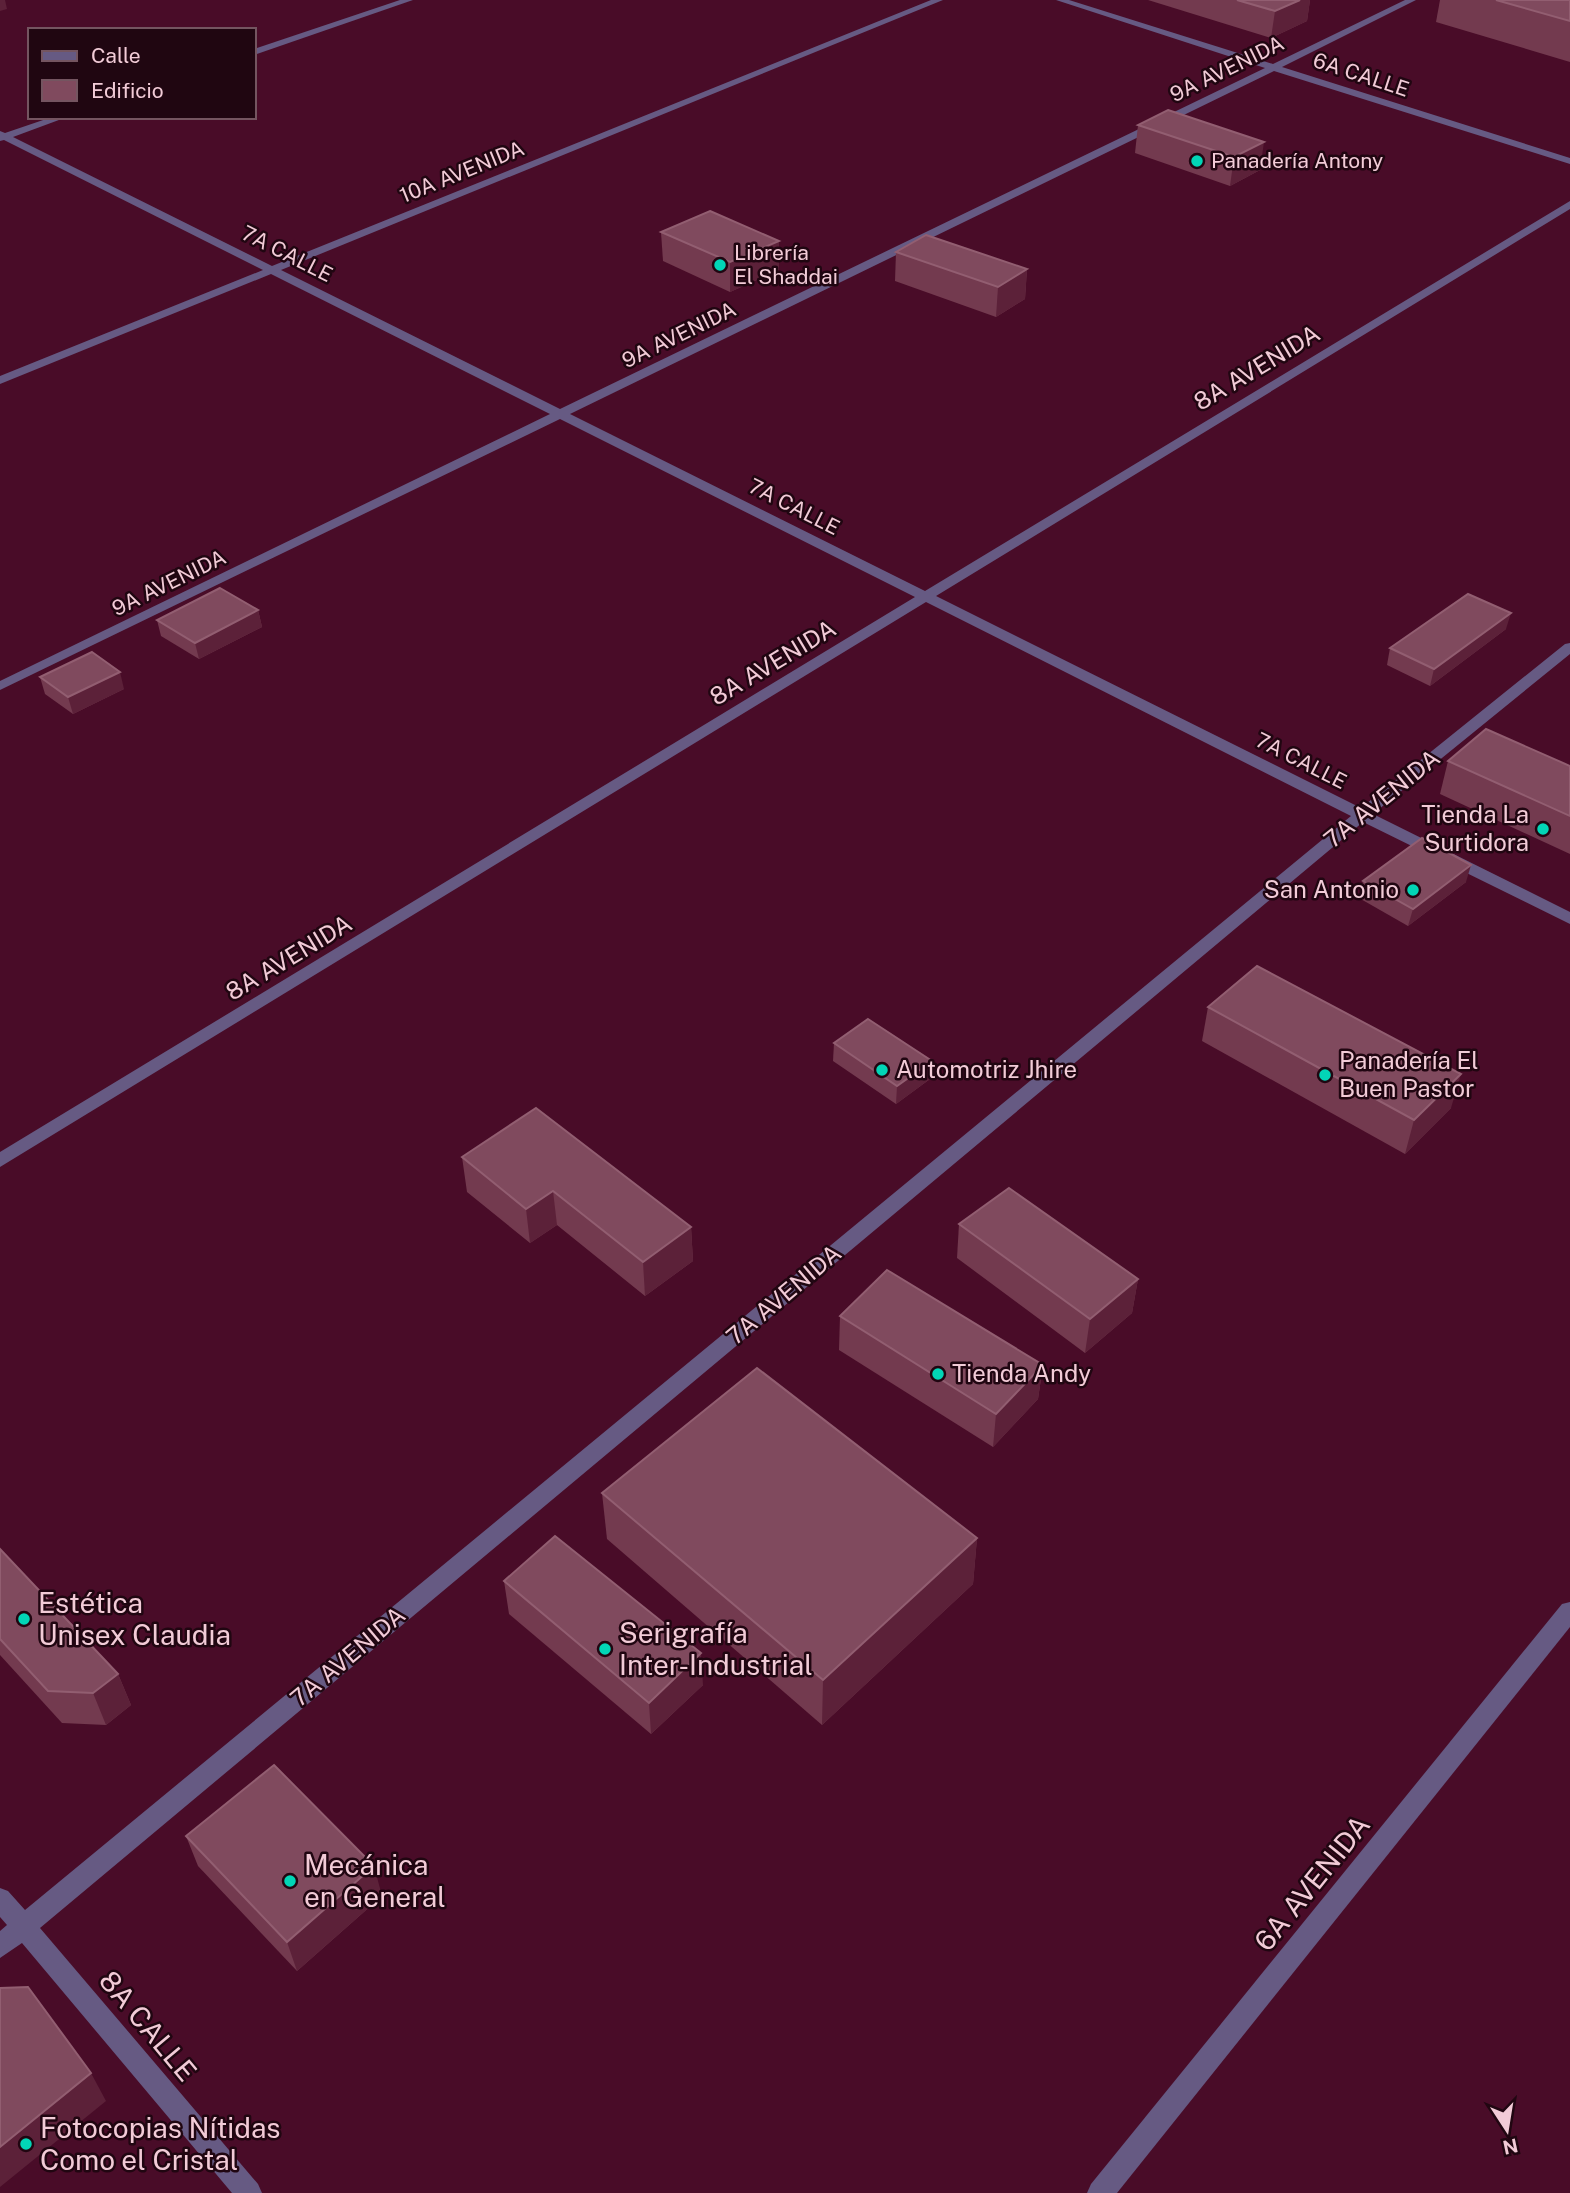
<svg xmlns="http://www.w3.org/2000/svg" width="1570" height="2193" font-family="'Public Sans',sans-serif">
<rect width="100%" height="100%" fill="#490c28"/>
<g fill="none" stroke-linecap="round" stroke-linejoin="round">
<!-- street -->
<g fill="#665a83" fill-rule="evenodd">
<path d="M 400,0 L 413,0 L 254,55 L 254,49 Z"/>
<path d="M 931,0 L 943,0 L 281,270 L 560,409 L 1265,68 L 1056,0 L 1069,0 L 1273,64 L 1405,0 L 1416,0 L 1282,67 L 1570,158 L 1570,164 L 1274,71 L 570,414 L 925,591 L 1570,201 L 1570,209 L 936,596 L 1361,808 L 1565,644 L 1570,643 L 1570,654 L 1373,814 L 1570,912 L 1570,924 L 1363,822 L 40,1928 L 258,2184 L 262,2193 L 232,2193 L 22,1943 L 0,1958 L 0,1931 L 7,1925 L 0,1917 L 0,1888 L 8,1891 L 25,1910 L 1351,816 L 926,602 L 0,1167 L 0,1152 L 915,597 L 560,419 L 0,690 L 0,681 L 550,414 L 271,274 L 0,384 L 0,376 L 263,270 L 4,140 L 0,141 L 0,131 L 5,133 L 52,117 L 67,117 L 13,137 L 272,266 Z"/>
<path d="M 1570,1602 L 1570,1627 L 1117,2193 L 1087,2193 L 1091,2184 L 1562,1604 Z"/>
</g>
</g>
<!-- wall -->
<g fill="#733a4f">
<path d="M 1148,0 L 1310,0 L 1307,21 L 1271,38 Z"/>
<path d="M 1440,0 L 1570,0 L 1570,62 L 1436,22 Z"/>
<path d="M 1168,110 L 1260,170 L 1230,186 L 1135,153 L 1138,125 Z"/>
<path d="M 661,232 L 779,241 L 779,270 L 730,292 L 663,261 Z"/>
<path d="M 896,252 L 1027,269 L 1025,299 L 996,317 L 895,281 Z"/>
<path d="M 258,610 L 262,627 L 199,659 L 161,636 L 157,620 Z"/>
<path d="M 1506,629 L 1430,686 L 1387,665 L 1390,648 Z"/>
<path d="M 40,677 L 124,689 L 73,714 L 45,694 Z"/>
<path d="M 1448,761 L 1570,766 L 1570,854 L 1440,794 Z"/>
<path d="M 1363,881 L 1466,882 L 1408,926 L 1359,898 Z"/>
<path d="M 1208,1007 L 1451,1108 L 1405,1154 L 1202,1041 Z"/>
<path d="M 834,1043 L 932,1061 L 930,1079 L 896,1104 L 833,1061 Z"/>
<path d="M 462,1157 L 691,1227 L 693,1261 L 645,1296 L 557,1225 L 530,1243 L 467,1192 Z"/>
<path d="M 959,1224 L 1138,1279 L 1132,1313 L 1085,1353 L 957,1258 Z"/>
<path d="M 840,1316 L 1043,1365 L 1038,1399 L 993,1447 L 839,1350 Z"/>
<path d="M 602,1493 L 977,1538 L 973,1584 L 822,1725 L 607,1539 Z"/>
<path d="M 0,1549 L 118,1674 L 131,1705 L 106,1725 L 62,1723 L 0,1655 Z"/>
<path d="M 504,1581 L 703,1685 L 651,1734 L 509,1614 Z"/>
<path d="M 186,1836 L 382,1896 L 297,1971 L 198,1866 Z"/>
</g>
<!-- shaded-wall -->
<g fill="#5c2139">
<path d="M 0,0 L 5,0 L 7,9 L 0,11 Z"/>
<path d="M 1300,0 L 1310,0 L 1307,21 L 1271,38 L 1275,11 Z"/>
<path d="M 1264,142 L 1260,170 L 1230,186 L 1234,157 Z"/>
<path d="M 779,241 L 779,270 L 730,292 L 730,262 Z"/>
<path d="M 1027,269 L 1025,299 L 996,317 L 998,287 Z"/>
<path d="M 258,610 L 262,627 L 199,659 L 195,643 Z"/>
<path d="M 1511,613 L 1506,629 L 1430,686 L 1434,669 Z"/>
<path d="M 120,672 L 124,689 L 73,714 L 68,697 Z"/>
<path d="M 1471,865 L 1466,882 L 1408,926 L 1413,909 Z"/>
<path d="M 932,1061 L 930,1079 L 896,1104 L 897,1086 Z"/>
<path d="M 1461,1074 L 1451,1108 L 1405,1154 L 1414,1120 Z"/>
<path d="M 553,1191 L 557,1225 L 530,1243 L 526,1209 Z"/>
<path d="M 691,1227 L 693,1261 L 645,1296 L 643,1262 Z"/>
<path d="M 1138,1279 L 1132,1313 L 1085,1353 L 1090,1319 Z"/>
<path d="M 1043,1365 L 1038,1399 L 993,1447 L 996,1414 Z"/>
<path d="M 977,1538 L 973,1584 L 822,1725 L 823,1680 Z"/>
<path d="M 701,1653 L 703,1685 L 651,1734 L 649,1703 Z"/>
<path d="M 118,1674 L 131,1705 L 106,1725 L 93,1693 Z"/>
<path d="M 374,1866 L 382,1896 L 297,1971 L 287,1942 Z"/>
<path d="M 91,2073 L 106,2101 L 0,2187 L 0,2147 Z"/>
</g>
<!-- building -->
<g fill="#804a5e" stroke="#925e71" stroke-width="2">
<path d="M 1237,0 L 1300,0 L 1275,11 Z"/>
<path d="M 1496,0 L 1570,0 L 1570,21 Z"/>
<path d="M 1168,110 L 1264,142 L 1234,157 L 1138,125 Z"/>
<path d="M 710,211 L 779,241 L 730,262 L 661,232 Z"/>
<path d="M 926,235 L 1027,269 L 998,287 L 896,252 Z"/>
<path d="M 220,588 L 258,610 L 195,643 L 157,620 Z"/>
<path d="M 1468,594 L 1511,613 L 1434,669 L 1390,648 Z"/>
<path d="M 92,652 L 120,672 L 68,697 L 40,677 Z"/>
<path d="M 1486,729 L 1570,766 L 1570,816 L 1448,761 Z"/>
<path d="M 1422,838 L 1471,865 L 1413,909 L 1363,881 Z"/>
<path d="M 1257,966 L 1461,1074 L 1414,1120 L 1208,1007 Z"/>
<path d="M 868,1019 L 932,1061 L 897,1086 L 834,1043 Z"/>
<path d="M 536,1108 L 691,1227 L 643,1262 L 553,1191 L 526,1209 L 462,1157 Z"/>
<path d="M 1009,1188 L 1138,1279 L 1090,1319 L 959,1224 Z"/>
<path d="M 887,1270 L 1043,1365 L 996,1414 L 840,1316 Z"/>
<path d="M 757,1368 L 977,1538 L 823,1680 L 602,1493 Z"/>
<path d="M 555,1536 L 701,1653 L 649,1703 L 504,1581 Z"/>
<path d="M 0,1549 L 118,1674 L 93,1693 L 48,1691 L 0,1639 Z"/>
<path d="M 274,1765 L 374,1866 L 287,1942 L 186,1836 Z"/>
<path d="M 28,1987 L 91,2073 L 0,2147 L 0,1988 Z"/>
</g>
<!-- markers -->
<g fill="#02d5b6" stroke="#200611" stroke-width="2.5">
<circle cx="1197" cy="161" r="7"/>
<circle cx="720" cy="265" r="7"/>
<circle cx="1543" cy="829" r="7"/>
<circle cx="1413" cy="890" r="7"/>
<circle cx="882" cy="1070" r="7"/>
<circle cx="1325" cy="1075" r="7"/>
<circle cx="938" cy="1374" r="7"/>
<circle cx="24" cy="1619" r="7"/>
<circle cx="605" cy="1649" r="7"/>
<circle cx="290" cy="1881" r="7"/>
<circle cx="26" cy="2144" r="7"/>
</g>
<g text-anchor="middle" stroke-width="5" stroke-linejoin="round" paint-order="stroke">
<!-- far-street labels -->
<g font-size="21" fill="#f2cbd7" stroke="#200611">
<text transform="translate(1227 69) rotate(-26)" y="7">9A AVENIDA</text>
<text transform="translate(1361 75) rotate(18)" y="7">6A CALLE</text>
<text transform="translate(462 172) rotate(-22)" y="7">10A AVENIDA</text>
<text transform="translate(287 254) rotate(27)" y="7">7A CALLE</text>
<text transform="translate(679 335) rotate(-26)" y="7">9A AVENIDA</text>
<text transform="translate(794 507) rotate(27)" y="7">7A CALLE</text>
<text transform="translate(169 583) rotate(-26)" y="7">9A AVENIDA</text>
<text transform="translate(1301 761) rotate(27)" y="7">7A CALLE</text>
</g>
<!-- far-poi labels -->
<g font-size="21" fill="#f2cbd7" stroke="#200611" text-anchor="start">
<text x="1211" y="168">Panadería Antony</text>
<text x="734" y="260">Librería<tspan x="734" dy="24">El Shaddai</tspan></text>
</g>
<!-- street labels -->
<g font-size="24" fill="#f2cbd7" stroke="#200611">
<text transform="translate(1257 368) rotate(-31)" y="8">8A AVENIDA</text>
<text transform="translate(773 663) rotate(-31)" y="8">8A AVENIDA</text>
<text transform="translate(1382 799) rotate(-39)" y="8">7A AVENIDA</text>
<text transform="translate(289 958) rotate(-31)" y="8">8A AVENIDA</text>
<text transform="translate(784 1295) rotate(-40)" y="8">7A AVENIDA</text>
<text transform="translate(348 1657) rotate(-40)" y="8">7A AVENIDA</text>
</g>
<!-- poi labels -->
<g font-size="24" fill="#f2cbd7" stroke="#200611" text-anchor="start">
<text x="1529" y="823" text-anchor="end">Tienda La<tspan x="1529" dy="28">Surtidora</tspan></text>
<text x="1399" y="898" text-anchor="end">San Antonio</text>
<text x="1339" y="1069">Panadería El<tspan x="1339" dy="28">Buen Pastor</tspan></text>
<text x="896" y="1078">Automotriz Jhire</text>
<text x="952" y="1382">Tienda Andy</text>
</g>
<!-- near-poi labels -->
<g font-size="28" fill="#f2cbd7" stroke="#200611" text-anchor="start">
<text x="38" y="1613">Estética<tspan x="38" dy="32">Unisex Claudia</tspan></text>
<text x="619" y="1643">Serigrafía<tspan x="619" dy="32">Inter-Industrial</tspan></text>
<text x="304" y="1875">Mecánica<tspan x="304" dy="32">en General</tspan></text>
<text x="40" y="2138">Fotocopias Nítidas<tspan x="40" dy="32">Como el Cristal</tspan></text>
</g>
<!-- near-street labels -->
<g font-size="28" fill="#f2cbd7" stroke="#200611">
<text transform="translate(1312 1883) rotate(-51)" y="10">6A AVENIDA</text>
<text transform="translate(148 2026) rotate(50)" y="10">8A CALLE</text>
</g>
</g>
<!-- legend -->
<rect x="28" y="28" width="228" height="91" fill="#200611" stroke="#745560" stroke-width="2"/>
<rect x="42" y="51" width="35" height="10" fill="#665a83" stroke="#745560" stroke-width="2"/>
<text x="91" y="63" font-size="21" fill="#f2cbd7">Calle</text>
<rect x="42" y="80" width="35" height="21" fill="#804a5e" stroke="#745560" stroke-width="2"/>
<text x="91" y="98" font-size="21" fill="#f2cbd7">Edificio</text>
<!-- north arrow -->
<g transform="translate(1507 2130) rotate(168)" stroke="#200611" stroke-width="5" paint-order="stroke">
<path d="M0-5L12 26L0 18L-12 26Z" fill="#f2cbd7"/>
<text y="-10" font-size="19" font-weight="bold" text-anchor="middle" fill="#f2cbd7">N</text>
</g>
</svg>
